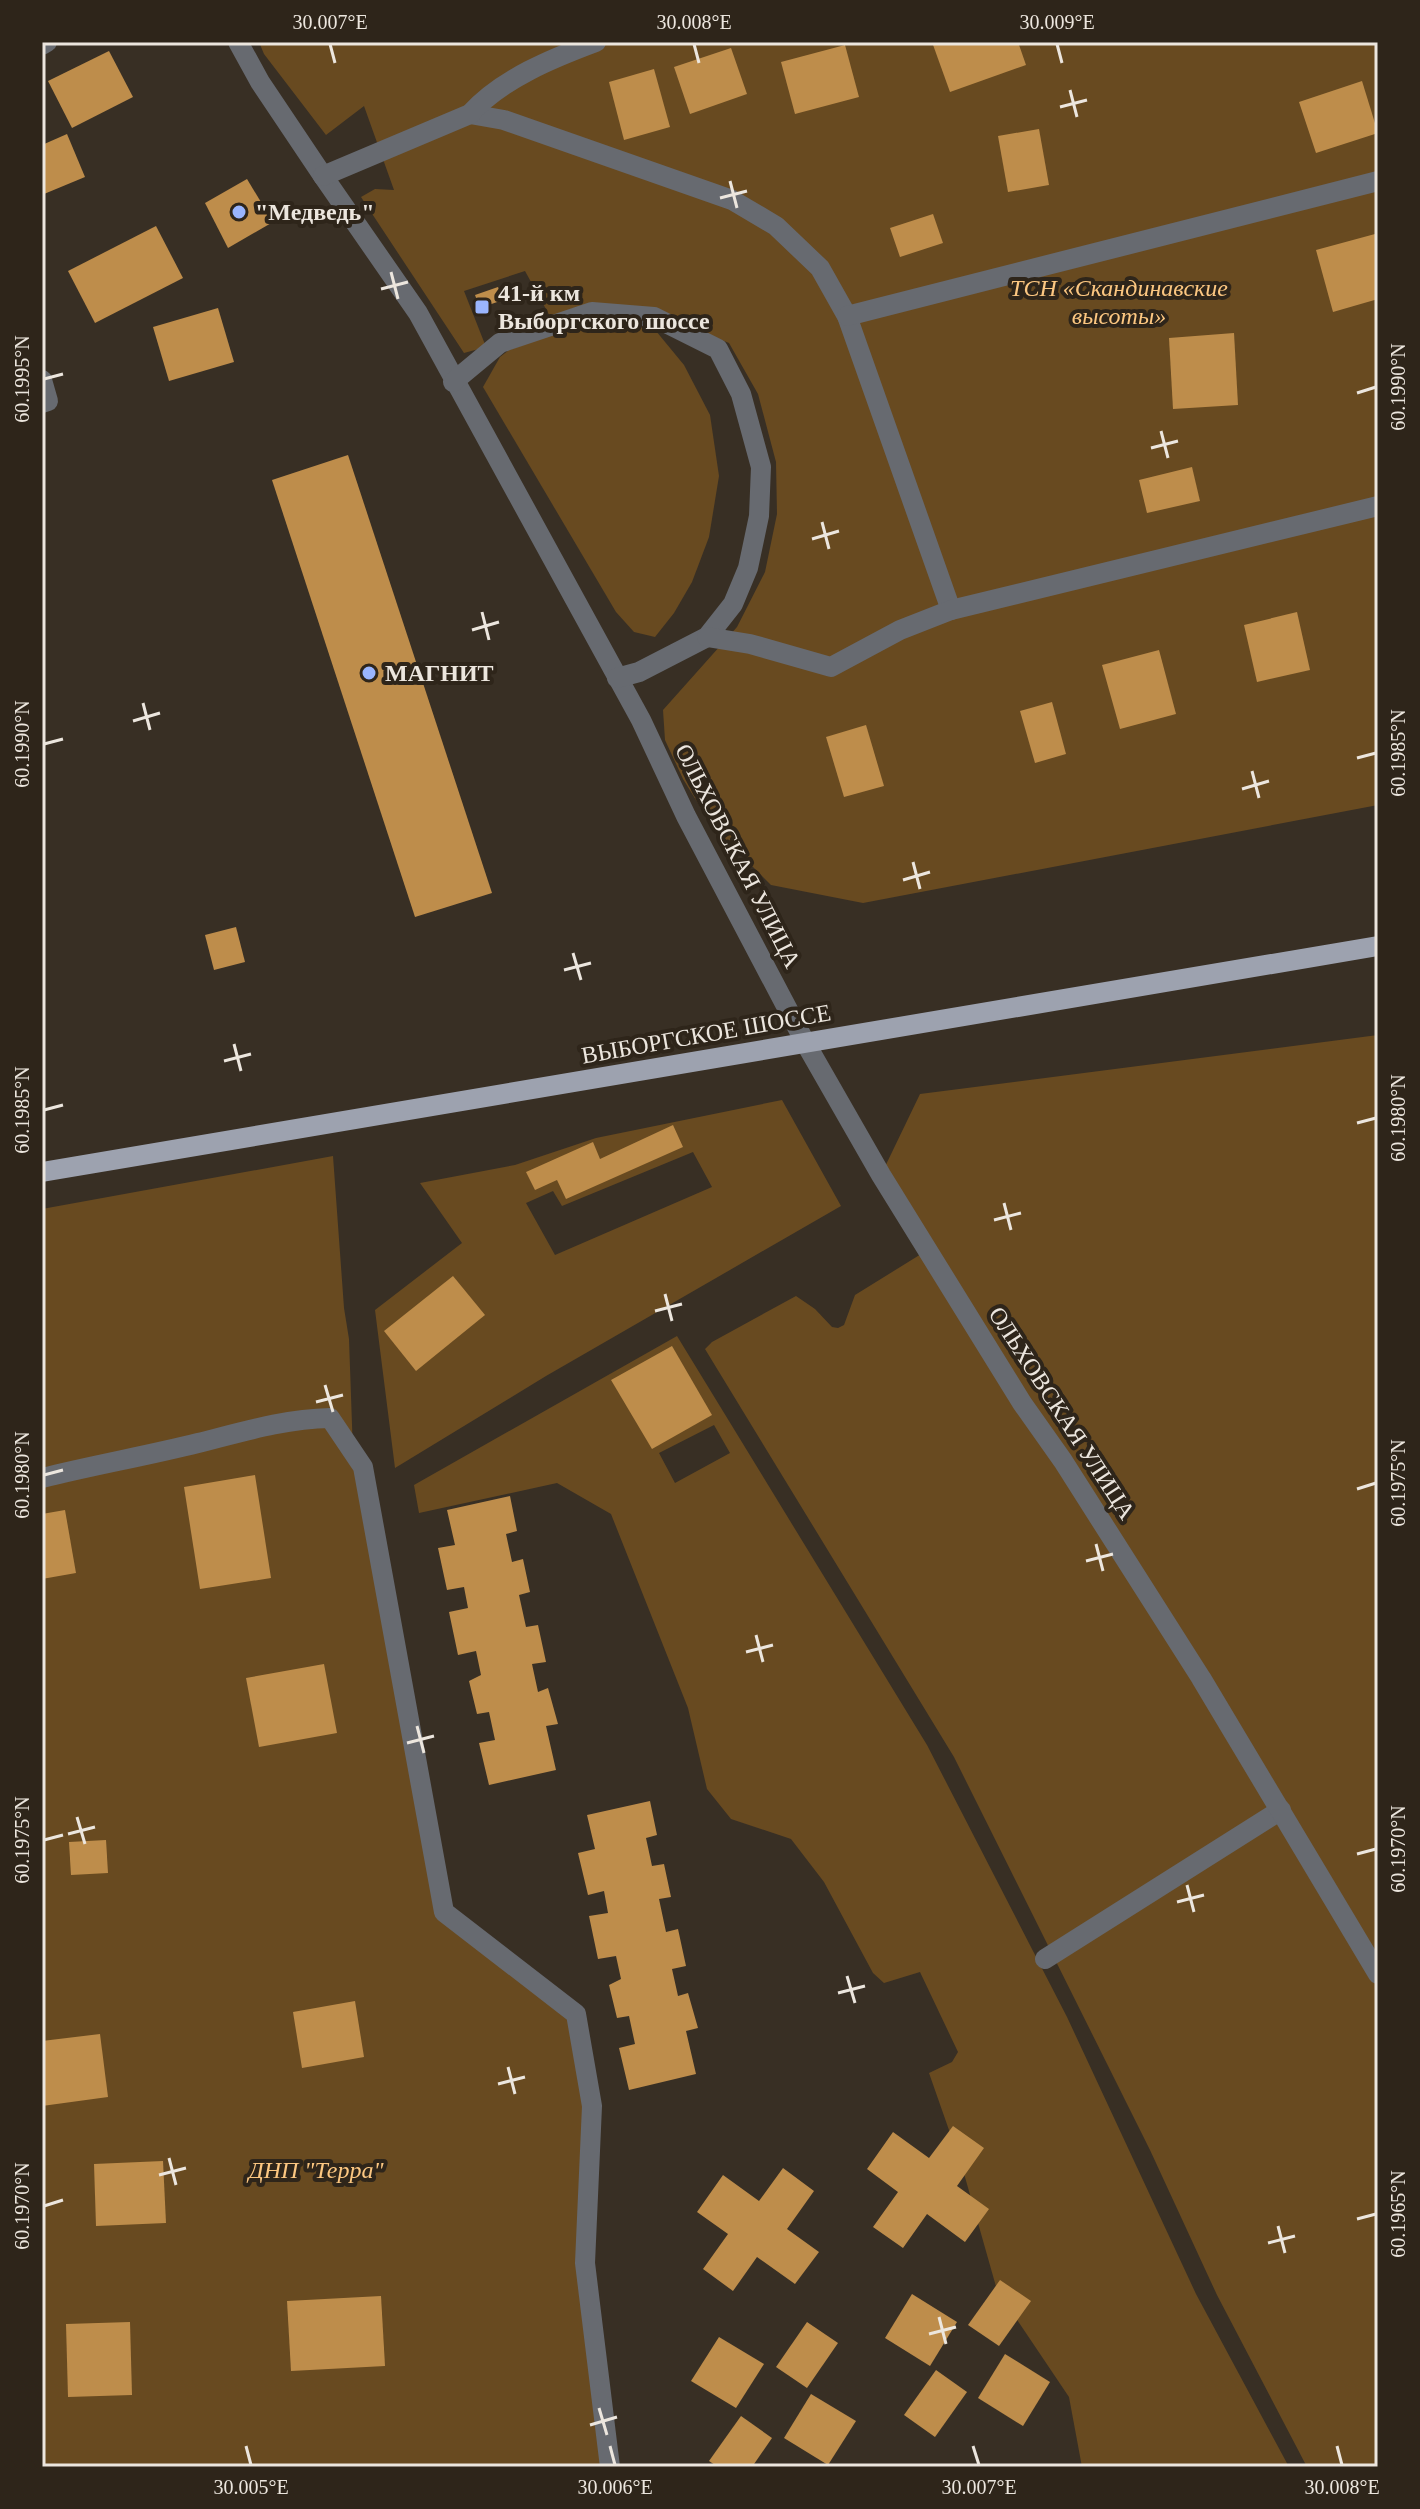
<svg xmlns="http://www.w3.org/2000/svg" width="1420" height="2509" font-family="'Times New Roman',serif">
<rect width="100%" height="100%" fill="#382f24"/>
<!-- green -->
<g fill="#684a20" fill-rule="evenodd">
<path d="M 259,42 L 1378,42 L 1378,805 L 863,903 L 771,885 L 712,826 L 683,779 L 665,740 L 663,710 L 737,627 L 765,572 L 777,514 L 776,462 L 758,394 L 729,343 L 667,318 L 552,320 L 525,271 L 464,291 L 486,347 L 464,353 L 361,197 L 375,189 L 394,190 L 364,106 L 326,135 L 264,54 Z"/>
<path d="M 589,321 L 643,326 L 656,331 L 684,365 L 710,415 L 719,476 L 709,537 L 692,582 L 674,613 L 655,637 L 634,632 L 616,612 L 483,387 L 500,357 L 509,350 Z"/>
<path d="M 1378,1035 L 1378,2467 L 1307,2467 L 1217,2295 L 1150,2150 L 954,1757 L 705,1349 L 712,1342 L 796,1296 L 815,1309 L 832,1327 L 838,1328 L 844,1325 L 855,1295 L 926,1251 L 881,1175 L 920,1094 Z"/>
<path d="M 782,1100 L 841,1206 L 546,1376 L 395,1468 L 375,1310 L 462,1243 L 420,1183 L 515,1165 L 596,1138 ZM 693,1152 L 712,1187 L 555,1255 L 526,1203 L 553,1191 L 562,1206 Z"/>
<path d="M 333,1156 L 344,1308 L 349,1339 L 353,1453 L 444,1912 L 576,2014 L 592,2106 L 585,2263 L 610,2467 L 42,2467 L 42,1209 Z"/>
<path d="M 677,1336 L 927,1745 L 1067,2017 L 1196,2294 L 1289,2467 L 1082,2467 L 1069,2397 L 997,2290 L 963,2170 L 929,2073 L 952,2062 L 958,2052 L 920,1972 L 884,1983 L 873,1973 L 824,1882 L 791,1839 L 731,1819 L 707,1789 L 688,1708 L 611,1514 L 557,1483 L 419,1513 L 414,1485 ZM 714,1425 L 730,1453 L 675,1483 L 659,1453 Z"/>
</g>
<!-- building -->
<g fill="#be8d4b">
<path d="M 932,42 L 1018,42 L 1026,65 L 950,92 Z"/>
<path d="M 845,45 L 859,97 L 795,114 L 781,62 Z"/>
<path d="M 731,48 L 747,94 L 690,114 L 674,67 Z"/>
<path d="M 109,51 L 133,97 L 72,128 L 48,81 Z"/>
<path d="M 654,69 L 670,127 L 624,140 L 609,82 Z"/>
<path d="M 1362,81 L 1378,133 L 1316,153 L 1299,102 Z"/>
<path d="M 1039,129 L 1049,185 L 1008,192 L 998,136 Z"/>
<path d="M 67,134 L 85,177 L 44,194 L 42,145 Z"/>
<path d="M 247,179 L 273,222 L 228,248 L 205,203 Z"/>
<path d="M 933,214 L 943,243 L 900,257 L 890,228 Z"/>
<path d="M 156,226 L 183,278 L 95,323 L 68,271 Z"/>
<path d="M 1375,234 L 1378,245 L 1378,299 L 1333,312 L 1316,250 Z"/>
<path d="M 498,287 L 503,300 L 480,308 L 475,295 Z"/>
<path d="M 218,308 L 234,362 L 169,381 L 153,327 Z"/>
<path d="M 1234,333 L 1238,405 L 1173,409 L 1169,338 Z"/>
<path d="M 348,455 L 492,893 L 415,917 L 272,480 Z"/>
<path d="M 1192,467 L 1200,501 L 1147,513 L 1139,480 Z"/>
<path d="M 1297,612 L 1310,670 L 1257,682 L 1244,625 Z"/>
<path d="M 1159,650 L 1176,714 L 1120,729 L 1102,665 Z"/>
<path d="M 1052,702 L 1066,754 L 1035,763 L 1020,711 Z"/>
<path d="M 866,725 L 884,786 L 844,797 L 826,737 Z"/>
<path d="M 236,927 L 245,962 L 214,970 L 205,935 Z"/>
<path d="M 673,1125 L 683,1147 L 566,1199 L 557,1180 L 535,1190 L 526,1172 L 593,1142 L 600,1159 Z"/>
<path d="M 453,1276 L 485,1315 L 416,1371 L 384,1331 Z"/>
<path d="M 672,1346 L 712,1415 L 652,1449 L 611,1380 Z"/>
<path d="M 255,1475 L 271,1578 L 200,1589 L 184,1487 Z"/>
<path d="M 510,1496 L 517,1531 L 506,1534 L 512,1562 L 523,1559 L 530,1592 L 519,1595 L 526,1627 L 538,1625 L 546,1662 L 532,1664 L 538,1692 L 548,1688 L 558,1724 L 546,1726 L 556,1770 L 489,1785 L 479,1743 L 495,1740 L 489,1712 L 477,1714 L 469,1681 L 481,1675 L 476,1651 L 458,1655 L 449,1612 L 468,1608 L 464,1587 L 447,1590 L 438,1548 L 455,1545 L 447,1510 Z"/>
<path d="M 65,1510 L 76,1573 L 42,1579 L 42,1514 Z"/>
<path d="M 324,1664 L 337,1733 L 259,1747 L 246,1678 Z"/>
<path d="M 650,1801 L 657,1835 L 646,1838 L 652,1866 L 664,1864 L 671,1897 L 659,1899 L 666,1932 L 678,1929 L 686,1966 L 672,1969 L 678,1996 L 688,1993 L 698,2028 L 686,2031 L 696,2074 L 629,2090 L 619,2048 L 635,2044 L 629,2016 L 617,2018 L 609,1985 L 621,1979 L 616,1956 L 598,1959 L 589,1916 L 608,1913 L 604,1891 L 588,1895 L 578,1853 L 595,1849 L 587,1815 Z"/>
<path d="M 106,1840 L 108,1873 L 71,1875 L 69,1842 Z"/>
<path d="M 355,2001 L 364,2057 L 302,2068 L 293,2012 Z"/>
<path d="M 100,2034 L 108,2097 L 42,2106 L 42,2041 Z"/>
<path d="M 953,2126 L 984,2148 L 957,2186 L 989,2209 L 965,2242 L 927,2214 L 903,2248 L 873,2227 L 898,2192 L 867,2169 L 893,2132 L 929,2158 Z"/>
<path d="M 163,2161 L 166,2223 L 96,2226 L 94,2164 Z"/>
<path d="M 783,2168 L 814,2191 L 787,2229 L 819,2252 L 795,2284 L 757,2257 L 733,2291 L 703,2269 L 728,2234 L 697,2212 L 723,2175 L 759,2201 Z"/>
<path d="M 1000,2280 L 1031,2301 L 999,2346 L 968,2325 Z"/>
<path d="M 912,2294 L 957,2322 L 930,2366 L 885,2338 Z"/>
<path d="M 381,2296 L 385,2366 L 291,2371 L 287,2301 Z"/>
<path d="M 130,2322 L 132,2395 L 68,2397 L 66,2324 Z"/>
<path d="M 807,2322 L 838,2343 L 807,2388 L 776,2367 Z"/>
<path d="M 719,2337 L 764,2364 L 736,2408 L 691,2381 Z"/>
<path d="M 1005,2354 L 1050,2382 L 1023,2426 L 978,2398 Z"/>
<path d="M 936,2370 L 967,2392 L 935,2437 L 904,2415 Z"/>
<path d="M 811,2394 L 856,2421 L 828,2465 L 784,2438 Z"/>
<path d="M 741,2416 L 772,2438 L 752,2467 L 718,2467 L 709,2461 Z"/>
</g>
<g fill="none" stroke-linecap="round" stroke-linejoin="round">
<!-- lane -->
<path stroke="#676a70" stroke-width="20" d="M 1045,1959 L 1281,1810"/>
<!-- street -->
<g stroke="#676a70" stroke-width="20">
<path d="M 238,42 L 260,82 L 323,176 L 418,313 L 641,720 L 686,816 L 806,1044 L 881,1175 L 1022,1403 L 1063,1461 L 1201,1678 L 1378,1974"/>
<path d="M 42,45 L 47,42"/>
<path d="M 470,114 L 504,120 L 732,200 L 776,226 L 820,268 L 847,316 L 951,610"/>
<path d="M 323,176 L 470,114 C 501,79 553,58 596,42"/>
<path d="M 847,316 L 1378,181"/>
<path d="M 42,380 L 48,401 L 42,403"/>
<path d="M 453,382 L 500,343 L 592,312 L 654,317 L 718,349 L 741,394 L 761,467 L 759,516 L 748,568 L 733,604 L 707,637 L 639,672 L 617,678"/>
<path d="M 707,637 L 750,644 L 831,667 L 900,630 L 951,610 L 1378,506"/>
<path d="M 42,1478 C 94,1465 146,1456 198,1443 C 242,1432 284,1419 330,1418 L 363,1467 L 444,1912 L 576,2014 L 592,2106 L 585,2263 L 610,2467"/>
</g>
<!-- primary -->
<path stroke="#9da2af" stroke-width="20" d="M 42,1172 L 1378,946"/>
</g>
<!-- ticks -->
<path fill="none" stroke="#ece6de" stroke-width="3" d="M 330,44 L 335,63M 694,44 L 699,63M 1057,44 L 1062,63M 1070,90 L 1077,117M 1060,107 L 1087,100M 730,181 L 737,208M 720,198 L 747,191M 391,272 L 398,299M 381,289 L 408,282M 44,379 L 63,374M 1357,393 L 1376,387M 1161,431 L 1168,458M 1151,448 L 1178,441M 822,522 L 829,549M 812,539 L 839,531M 482,612 L 489,640M 472,630 L 499,622M 143,703 L 150,730M 133,721 L 160,713M 44,744 L 63,739M 1357,758 L 1376,753M 1252,771 L 1259,798M 1242,789 L 1269,781M 913,862 L 920,889M 903,880 L 930,872M 573,953 L 581,980M 564,970 L 591,963M 234,1044 L 241,1071M 224,1061 L 251,1054M 44,1110 L 63,1105M 1357,1123 L 1376,1118M 1004,1203 L 1011,1230M 994,1220 L 1021,1213M 665,1294 L 672,1321M 655,1311 L 682,1304M 325,1385 L 333,1412M 316,1402 L 343,1395M 44,1475 L 63,1470M 1357,1489 L 1376,1483M 1096,1544 L 1103,1571M 1086,1561 L 1113,1554M 756,1635 L 763,1662M 746,1652 L 773,1645M 417,1726 L 424,1753M 407,1743 L 434,1736M 77,1817 L 85,1844M 68,1834 L 95,1827M 44,1840 L 63,1835M 1357,1854 L 1376,1849M 1187,1885 L 1194,1912M 1177,1902 L 1204,1895M 847,1976 L 855,2003M 838,1993 L 865,1986M 508,2067 L 515,2094M 498,2084 L 525,2077M 169,2158 L 176,2185M 159,2175 L 186,2168M 44,2206 L 63,2200M 1357,2219 L 1376,2214M 1278,2226 L 1285,2253M 1268,2243 L 1295,2236M 939,2317 L 946,2344M 929,2334 L 956,2327M 599,2408 L 607,2435M 590,2425 L 617,2417M 246,2446 L 251,2465M 610,2446 L 615,2465M 973,2446 L 979,2465M 1337,2446 L 1342,2465"/>
<!-- markers -->
<g fill="#9ab5fd" stroke="#2e251a" stroke-width="3">
<circle cx="239" cy="212" r="8"/>
<rect x="474" y="299" width="16" height="16" rx="4"/>
<circle cx="369" cy="673" r="8"/>
</g>
<g text-anchor="middle" stroke-width="8" stroke-linejoin="round" paint-order="stroke">
<!-- poi labels -->
<g font-size="24" font-weight="bold" fill="#ece6de" stroke="#2e251a" text-anchor="start">
<text x="255" y="220">"Медведь"</text>
<text x="498" y="301">41-й км<tspan x="498" dy="28">Выборгского шоссе</tspan></text>
<text x="385" y="681">МАГНИТ</text>
</g>
<!-- park labels -->
<g font-size="24" font-style="italic" fill="#fcc781" stroke="#2e251a">
<text x="1119" y="296">ТСН «Скандинавские<tspan x="1119" dy="28">высоты»</tspan></text>
<text x="316" y="2178">ДНП "Терра"</text>
</g>
<!-- street labels -->
<g font-size="24" fill="#ece6de" stroke="#2e251a">
<text transform="translate(738 856) rotate(63)" y="8">ОЛЬХОВСКАЯ УЛИЦА</text>
<text transform="translate(706 1034) rotate(-10)" y="8">ВЫБОРГСКОЕ ШОССЕ</text>
<text transform="translate(1062 1413) rotate(57)" y="8">ОЛЬХОВСКАЯ УЛИЦА</text>
</g>
</g>
<!-- border -->
<rect width="1420" height="2509" fill="none" stroke="#2e251a" stroke-width="88"/>
<rect x="44" y="44" width="1332" height="2421" fill="none" stroke="#ece6de" stroke-width="3"/>
<g font-size="20" text-anchor="middle" fill="#ece6de">
<text x="330" y="29">30.007°E</text>
<text x="694" y="29">30.008°E</text>
<text x="1057" y="29">30.009°E</text>
<text transform="translate(22 379) rotate(-90)" y="7">60.1995°N</text>
<text transform="translate(1398 387) rotate(-90)" y="7">60.1990°N</text>
<text transform="translate(22 744) rotate(-90)" y="7">60.1990°N</text>
<text transform="translate(1398 753) rotate(-90)" y="7">60.1985°N</text>
<text transform="translate(22 1110) rotate(-90)" y="7">60.1985°N</text>
<text transform="translate(1398 1118) rotate(-90)" y="7">60.1980°N</text>
<text transform="translate(22 1475) rotate(-90)" y="7">60.1980°N</text>
<text transform="translate(1398 1483) rotate(-90)" y="7">60.1975°N</text>
<text transform="translate(22 1840) rotate(-90)" y="7">60.1975°N</text>
<text transform="translate(1398 1849) rotate(-90)" y="7">60.1970°N</text>
<text transform="translate(22 2206) rotate(-90)" y="7">60.1970°N</text>
<text transform="translate(1398 2214) rotate(-90)" y="7">60.1965°N</text>
<text x="251" y="2494">30.005°E</text>
<text x="615" y="2494">30.006°E</text>
<text x="979" y="2494">30.007°E</text>
<text x="1342" y="2494">30.008°E</text>
</g>
</svg>
